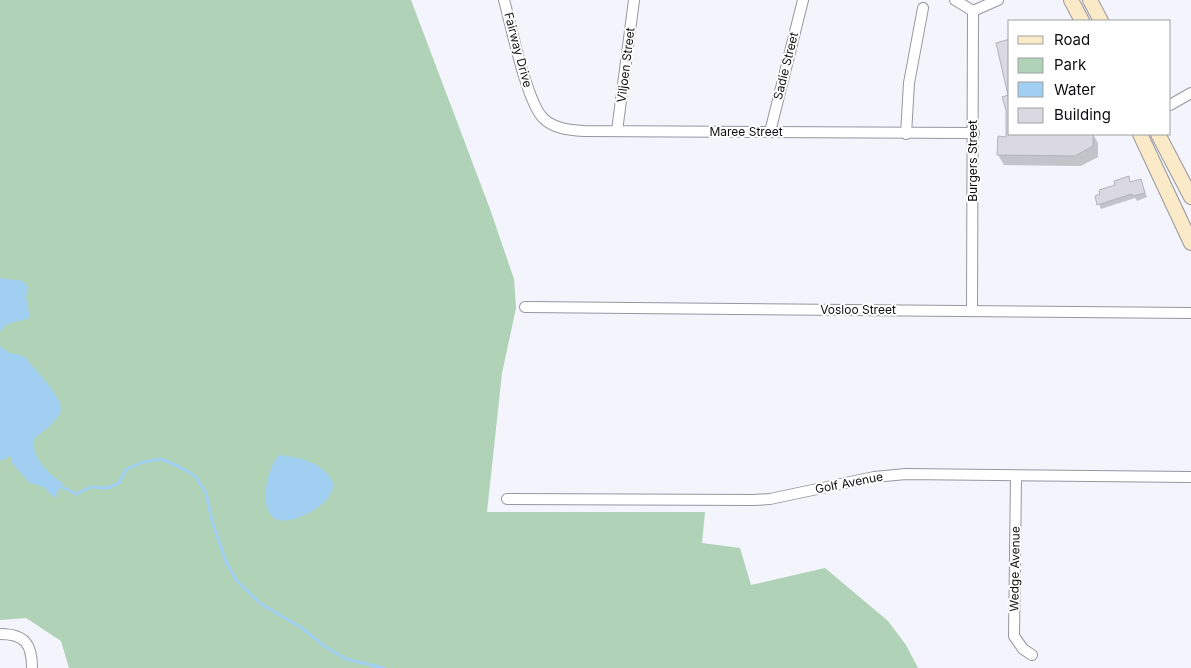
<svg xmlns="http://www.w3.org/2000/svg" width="1191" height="668" font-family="Inter,sans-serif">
<rect width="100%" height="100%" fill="#f4f4fd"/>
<!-- green -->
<path fill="#b0d2b7" d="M 0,0 L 411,0 L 490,209 L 514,279 L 516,308 L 502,373 L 487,512 L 705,512 L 702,543 L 740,548 L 751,585 L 825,568 L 888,621 L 906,645 L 918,668 L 69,668 L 61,641 L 26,618 L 0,620 Z"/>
<!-- water -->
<g fill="#a1cff2">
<path d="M 0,278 L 23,281 L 28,287 L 26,297 L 30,318 L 7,324 L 0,332 Z"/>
<path d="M 0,346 L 10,353 L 24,356 C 32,367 67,400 60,413 C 54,424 42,432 33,440 C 33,458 48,474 63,483 L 54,498 L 44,487 L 30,483 L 12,463 L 11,456 L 0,461 Z"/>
<path d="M 279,455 C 300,457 326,463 334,485 C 332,490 331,495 327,499 C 319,509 292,524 279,520 C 255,513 268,467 279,455 Z"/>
</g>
<!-- shadow -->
<g fill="#0003">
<path d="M 1010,41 L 1010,134 L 1093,134 L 1098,143 L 1098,157 L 1081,166 L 1004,165 L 998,155 L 999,138 L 1007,138 Z"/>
<path d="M 1128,178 L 1131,183 L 1140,180 L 1147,197 L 1137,201 L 1135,198 L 1101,209 L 1099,204 Z"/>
</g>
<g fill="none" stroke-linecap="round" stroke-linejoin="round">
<!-- stream -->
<path stroke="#a1cff2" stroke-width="3" d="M 58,485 L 76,494 L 91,487 L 107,488 L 119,483 L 125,470 L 143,462 L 161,459 L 178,466 L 195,476 L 206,493 L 212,521 L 226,562 L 237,581 L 261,604 L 302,628 L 324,646 L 346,659 L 384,668"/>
</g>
<!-- building -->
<g fill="#dad9e2" stroke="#b3b2bb">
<path d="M 1010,39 L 1010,134 L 1093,134 L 1093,146 L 1075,156 L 997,155 L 998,136 L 1006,137 L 1006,110 L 1002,97 L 1008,95 L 996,43 Z"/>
<path d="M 1129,176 L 1130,182 L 1141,179 L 1145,193 L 1133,196 L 1132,194 L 1097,205 L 1095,196 L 1100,194 L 1099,190 L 1115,185 L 1114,181 Z"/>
</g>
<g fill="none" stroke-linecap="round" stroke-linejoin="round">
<defs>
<g id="street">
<path d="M 504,0 C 511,25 527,104 544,119 C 555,129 570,130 584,131 L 974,133"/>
<path d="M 955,0 L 973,11"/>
<path d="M 973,11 L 998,0"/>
<path d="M 1170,105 L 1191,93"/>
<path d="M 617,131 L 634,0"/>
<path d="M 770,132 L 803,0"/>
<path d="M 906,134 L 909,83 L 923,8"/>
<path d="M 525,307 L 1191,313"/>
<path d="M 972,311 L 973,11"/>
<path d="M 1016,476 L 1014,636 L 1023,649 L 1032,655"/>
<path d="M 507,499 L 754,500 L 770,499 L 874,477 L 906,474 L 1191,477"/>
<path d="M 0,634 C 25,634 32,644 32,668"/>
</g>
<g id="secondary">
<path d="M 1071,0 L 1082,21"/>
<path d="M 1090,0 L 1101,21"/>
<path d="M 1140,134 L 1191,243"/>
<path d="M 1158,134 L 1191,197"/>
</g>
</defs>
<!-- street casing -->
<use href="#street" stroke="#97969f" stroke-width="12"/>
<!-- secondary casing -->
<use href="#secondary" stroke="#97969f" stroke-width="16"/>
<!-- street -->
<use href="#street" stroke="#fff" stroke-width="10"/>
<!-- secondary -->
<use href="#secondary" stroke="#fbeac7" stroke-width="14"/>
</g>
<g text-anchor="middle" stroke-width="4" stroke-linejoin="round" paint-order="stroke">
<!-- street labels -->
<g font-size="12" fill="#0e0e11" stroke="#fff">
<text transform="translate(518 50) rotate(75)" y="4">Fairway Drive</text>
<text transform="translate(626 65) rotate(-83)" y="4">Viljoen Street</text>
<text transform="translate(786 66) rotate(-76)" y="4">Sadie Street</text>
<text x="746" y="136">Maree Street</text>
<text transform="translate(973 161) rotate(-90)" y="4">Burgers Street</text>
<text x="858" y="314">Vosloo Street</text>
<text transform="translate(849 483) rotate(-11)" y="4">Golf Avenue</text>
<text transform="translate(1015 569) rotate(-89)" y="4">Wedge Avenue</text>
</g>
</g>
<!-- legend -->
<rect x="1008" y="20" width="162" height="115" fill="#ffffff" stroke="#9f9fa0"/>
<rect x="1018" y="36" width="25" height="8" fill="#fbeac7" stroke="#9f9fa0"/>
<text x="1054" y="45" font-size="15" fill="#0e0e11">Road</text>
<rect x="1018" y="58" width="25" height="15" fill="#b0d2b7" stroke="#9f9fa0"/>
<text x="1054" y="70" font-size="15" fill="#0e0e11">Park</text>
<rect x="1018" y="82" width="25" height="15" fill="#a1cff2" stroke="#9f9fa0"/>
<text x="1054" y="95" font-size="15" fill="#0e0e11">Water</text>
<rect x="1018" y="108" width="25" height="15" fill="#dad9e2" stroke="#9f9fa0"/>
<text x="1054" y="120" font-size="15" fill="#0e0e11">Building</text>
</svg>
